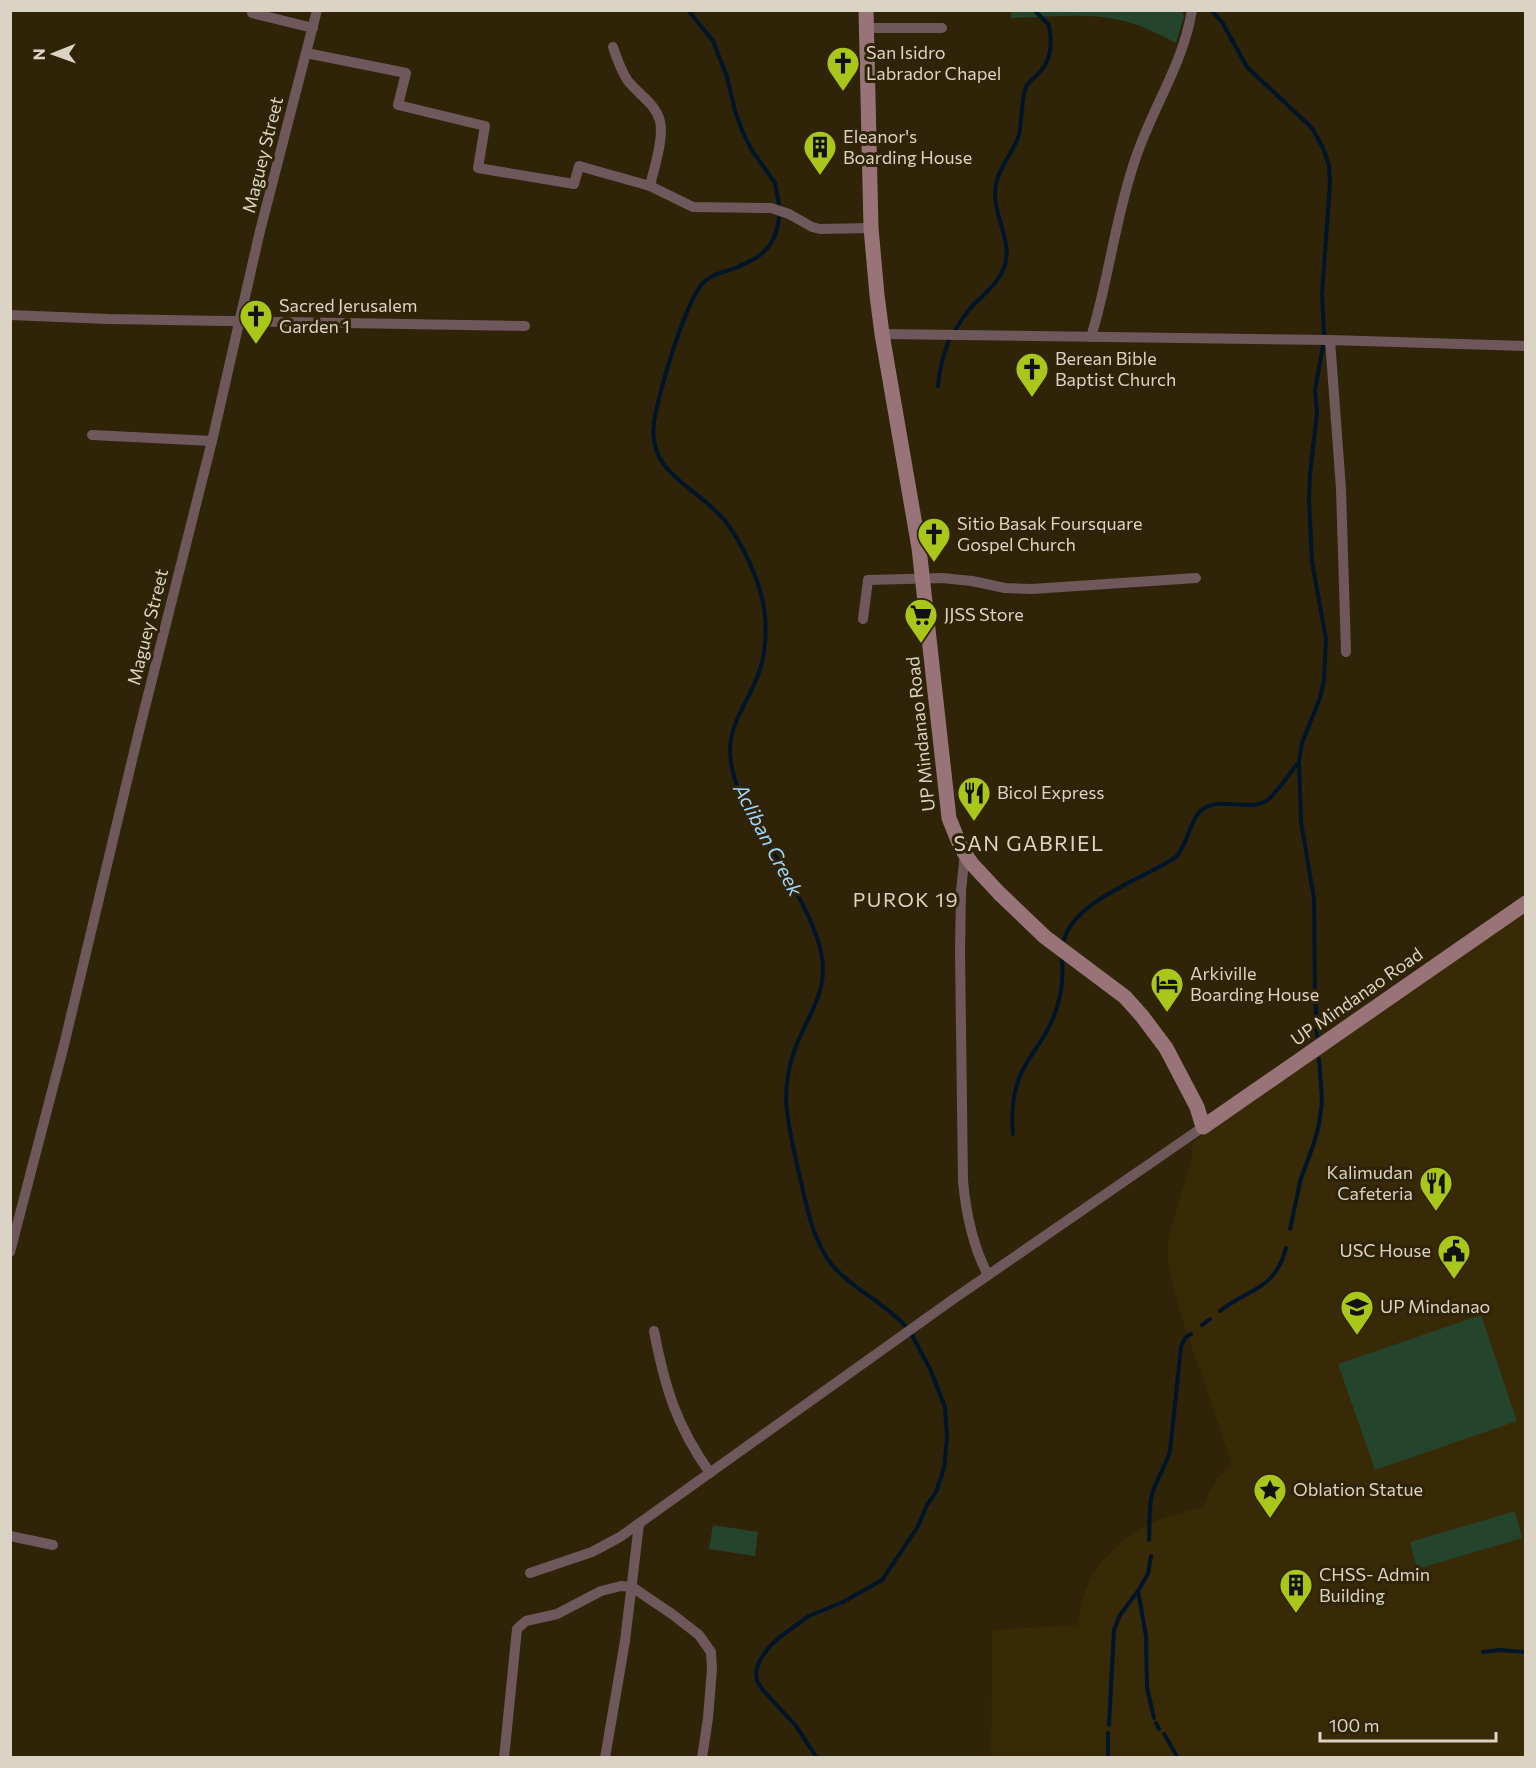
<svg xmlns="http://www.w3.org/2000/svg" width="1536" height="1768" font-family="Commissioner,sans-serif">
<rect width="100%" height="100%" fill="#2f2308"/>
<!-- built -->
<path fill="#382a06" d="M 1525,912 L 1525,1757 L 991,1758 L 992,1630 L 1077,1625 L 1083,1597 L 1093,1572 L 1109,1554 L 1126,1538 L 1149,1524 L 1168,1516 L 1203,1507 L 1209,1492 L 1217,1479 L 1232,1465 L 1180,1312 L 1168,1264 L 1168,1238 L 1191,1161 L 1193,1142 Z"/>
<!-- green -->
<g fill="#24442b">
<path d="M 1181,10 L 1184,16 L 1176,43 C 1159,34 1143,26 1124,21 C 1090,12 1047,17 1011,18 L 1011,11 Z"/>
<path d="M 1481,1315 L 1517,1421 L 1375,1470 L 1338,1364 Z"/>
<path d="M 1515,1511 L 1522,1538 L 1417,1569 L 1410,1542 Z"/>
<path d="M 713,1525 L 758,1532 L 755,1556 L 709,1549 Z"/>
</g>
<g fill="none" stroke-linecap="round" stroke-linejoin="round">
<!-- stream -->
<g stroke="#001529" stroke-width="4">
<path d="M 688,10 L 713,41 L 727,77 L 735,111 L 742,130 L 751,149 L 775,183 L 779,204"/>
<path d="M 1211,10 L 1222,22 L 1247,67 L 1312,128 L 1323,148 L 1329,165 L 1330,184 L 1322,294 L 1324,334"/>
<path d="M 779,218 C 775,250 759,259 730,270 C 722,272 713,275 706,280 C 687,294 657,397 654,423 C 647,475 699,487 725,521 C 742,542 760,581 764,608 C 767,628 766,653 759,672 C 750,699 731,720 730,749 C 730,780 746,807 761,832 C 781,866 813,915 821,952 C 830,990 807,1016 795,1049 C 789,1065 786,1083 786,1099 C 787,1123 793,1146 798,1169 C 806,1202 811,1238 832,1265 C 852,1289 884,1302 906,1327"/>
<path d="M 956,329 C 961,320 967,312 974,304 C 986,293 1000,281 1005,265 C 1013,237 988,209 997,180 C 1002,163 1014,151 1019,135 C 1022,121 1021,97 1027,85 C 1030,81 1036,76 1040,72 C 1052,58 1052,43 1049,25 L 1034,10"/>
<path d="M 938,386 C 939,369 943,356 949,340"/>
<path d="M 1063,942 C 1075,899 1142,880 1176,857 C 1188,844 1190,818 1203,809 C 1222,796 1248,812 1266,801 C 1275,796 1291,771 1299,762"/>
<path d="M 1317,1036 L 1315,990 L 1314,899 L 1301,822 L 1299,761 L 1302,743 L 1320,698 L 1324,680 L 1326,639 L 1312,562 L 1309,499 L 1310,474 L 1317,413 L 1315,390 L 1323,346"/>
<path d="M 1013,1134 C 1011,1115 1013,1096 1019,1078 C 1026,1060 1039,1046 1048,1029 C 1059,1008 1064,984 1062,961"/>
<path d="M 1290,1229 L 1301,1178 L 1313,1146 L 1319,1125 L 1322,1100 L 1319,1059"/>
<path d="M 1220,1311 C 1250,1288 1275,1290 1286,1248"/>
<path d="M 1202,1325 L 1210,1319"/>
<path d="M 1149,1540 C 1150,1524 1148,1506 1153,1491 C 1158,1477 1166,1465 1170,1451 L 1181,1347 L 1185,1338 L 1191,1334"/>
<path d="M 1138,1591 L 1146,1636 L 1147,1688 L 1154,1718"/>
<path d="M 1483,1652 L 1499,1650 L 1526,1652"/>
<path d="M 1156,1723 L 1159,1729"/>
<path d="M 1109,1725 L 1114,1630 L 1120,1615 L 1138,1591 L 1148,1574 L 1151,1556"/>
<path d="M 1164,1734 L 1178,1758"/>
<path d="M 817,1758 L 796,1726 L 762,1689 L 757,1681 L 756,1671 L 760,1660 L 769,1647 L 781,1636 L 809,1616 L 843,1602 L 882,1580 L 917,1528 L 927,1505 L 936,1492 L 944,1468 L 947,1437 L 945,1407 L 930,1369 L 912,1335"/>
<path d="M 1108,1758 L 1108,1733"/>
</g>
<!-- street -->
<g stroke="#6f585b" stroke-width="10">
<path d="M 252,13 L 313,28"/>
<path d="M 866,28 L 942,28"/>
<path d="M 613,47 C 617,59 621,71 628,81 C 639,95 655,103 660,121 C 664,139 654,168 650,186"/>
<path d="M 306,53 L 406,73 L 398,105 L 485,126 L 478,168 L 574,184 L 579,166 L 650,186 L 693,207 L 771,208 L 789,214 L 812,227 L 820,229 L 871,228"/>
<path d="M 10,315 L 108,319 L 525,326"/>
<path d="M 882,334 L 1330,340 L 1526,346"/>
<path d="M 1091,337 C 1109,279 1115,218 1135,160 C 1152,108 1183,65 1192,10"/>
<path d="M 1330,340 L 1341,489 L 1346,652"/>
<path d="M 92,435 L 212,441"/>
<path d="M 863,619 L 868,580 L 942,578 L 972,581 L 1005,588 L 1032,589 L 1196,578"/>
<path d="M 965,854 L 961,890 L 960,952 L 963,1181 C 966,1214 972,1245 988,1275"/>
<path d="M 10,1252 L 64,1045 L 139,731 L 212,441 L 260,231 L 317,10"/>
<path d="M 654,1331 C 665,1388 676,1425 710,1473"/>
<path d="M 10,1536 L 53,1545"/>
<path d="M 530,1573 L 592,1552 L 620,1537 L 952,1300 L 1203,1127"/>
<path d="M 504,1758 L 517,1629 L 526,1621 L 557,1614 L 601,1591 L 621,1586 L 632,1587 L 672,1614 L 699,1635 L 711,1652 L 712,1669 L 708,1718 L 702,1758"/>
<path d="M 605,1758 L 625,1641 L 639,1524"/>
</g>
<!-- secondary -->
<path stroke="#987479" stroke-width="15" d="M 866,10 L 871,228 L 877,295 L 882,334 L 919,548 L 949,818 L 959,843 L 965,854 L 972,864 L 999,893 L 1045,937 L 1125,997 L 1142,1016 L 1166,1048 L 1197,1107 L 1203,1127 L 1526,903"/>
</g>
<!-- icons -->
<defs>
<symbol id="church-pin" viewBox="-11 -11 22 30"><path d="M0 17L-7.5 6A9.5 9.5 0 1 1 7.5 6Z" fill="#a9c71b" stroke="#2f2308"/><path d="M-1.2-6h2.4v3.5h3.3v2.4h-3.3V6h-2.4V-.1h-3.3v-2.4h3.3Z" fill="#111"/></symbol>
<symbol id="building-pin" viewBox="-11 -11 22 30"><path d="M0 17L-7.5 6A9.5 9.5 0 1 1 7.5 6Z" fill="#a9c71b" stroke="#2f2308"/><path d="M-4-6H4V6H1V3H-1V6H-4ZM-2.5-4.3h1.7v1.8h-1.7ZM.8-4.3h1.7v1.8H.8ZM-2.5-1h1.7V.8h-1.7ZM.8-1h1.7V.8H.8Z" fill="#111"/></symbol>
<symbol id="supermarket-pin" viewBox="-11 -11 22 30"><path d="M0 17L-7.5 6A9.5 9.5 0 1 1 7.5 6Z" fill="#a9c71b" stroke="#2f2308"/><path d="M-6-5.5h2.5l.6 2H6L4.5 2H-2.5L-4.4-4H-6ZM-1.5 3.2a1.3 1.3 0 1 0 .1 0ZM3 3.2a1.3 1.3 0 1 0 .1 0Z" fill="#111"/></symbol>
<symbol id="restaurant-pin" viewBox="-11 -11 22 30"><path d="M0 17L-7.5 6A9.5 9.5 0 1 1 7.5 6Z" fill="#a9c71b" stroke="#2f2308"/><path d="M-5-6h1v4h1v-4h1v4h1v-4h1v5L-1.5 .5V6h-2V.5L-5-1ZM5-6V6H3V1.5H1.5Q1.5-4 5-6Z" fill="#111"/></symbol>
<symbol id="hotel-pin" viewBox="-11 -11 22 30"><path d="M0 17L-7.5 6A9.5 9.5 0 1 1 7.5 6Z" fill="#a9c71b" stroke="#2f2308"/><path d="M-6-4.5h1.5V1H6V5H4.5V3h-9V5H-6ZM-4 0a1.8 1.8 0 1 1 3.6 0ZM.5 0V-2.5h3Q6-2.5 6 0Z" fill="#111"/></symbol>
<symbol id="civic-pin" viewBox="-11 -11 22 30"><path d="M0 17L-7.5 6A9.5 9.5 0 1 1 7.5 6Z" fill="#a9c71b" stroke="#2f2308"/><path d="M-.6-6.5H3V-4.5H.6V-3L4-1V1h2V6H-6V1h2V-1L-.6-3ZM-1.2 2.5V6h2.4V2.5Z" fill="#111"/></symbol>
<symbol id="university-pin" viewBox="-11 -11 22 30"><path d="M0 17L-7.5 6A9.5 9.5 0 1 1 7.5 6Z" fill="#a9c71b" stroke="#2f2308"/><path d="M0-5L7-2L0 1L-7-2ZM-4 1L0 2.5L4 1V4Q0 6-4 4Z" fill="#111"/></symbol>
<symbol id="sight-pin" viewBox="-11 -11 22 30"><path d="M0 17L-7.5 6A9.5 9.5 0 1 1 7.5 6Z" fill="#a9c71b" stroke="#2f2308"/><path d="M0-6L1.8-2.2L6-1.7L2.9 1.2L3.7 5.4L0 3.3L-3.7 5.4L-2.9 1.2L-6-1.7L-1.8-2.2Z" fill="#111"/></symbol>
</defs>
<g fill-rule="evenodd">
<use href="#church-pin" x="824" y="44" width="38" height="52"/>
<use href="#building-pin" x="801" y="128" width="38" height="52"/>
<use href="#church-pin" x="237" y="297" width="38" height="52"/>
<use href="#church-pin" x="1013" y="350" width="38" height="52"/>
<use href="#church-pin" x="915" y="515" width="38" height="52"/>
<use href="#supermarket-pin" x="902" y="596" width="38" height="52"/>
<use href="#restaurant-pin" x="955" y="774" width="38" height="52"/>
<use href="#hotel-pin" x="1148" y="965" width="38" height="52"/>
<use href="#restaurant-pin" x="1417" y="1164" width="38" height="52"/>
<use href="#civic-pin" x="1435" y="1232" width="38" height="52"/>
<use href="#university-pin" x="1338" y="1288" width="38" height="52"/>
<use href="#sight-pin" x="1251" y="1471" width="38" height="52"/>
<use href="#building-pin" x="1277" y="1566" width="38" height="52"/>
</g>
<g text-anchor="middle" stroke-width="6" stroke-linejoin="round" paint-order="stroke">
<!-- poi labels -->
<g font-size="18" fill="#dbd4c4" stroke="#2f2308" text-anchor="start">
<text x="866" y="59">San Isidro<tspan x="866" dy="21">Labrador Chapel</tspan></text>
<text x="843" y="143">Eleanor's<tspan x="843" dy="21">Boarding House</tspan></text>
<text x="279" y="312">Sacred Jerusalem<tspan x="279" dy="21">Garden 1</tspan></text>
<text x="1055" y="365">Berean Bible<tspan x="1055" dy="21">Baptist Church</tspan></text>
<text x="957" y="530">Sitio Basak Foursquare<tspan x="957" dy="21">Gospel Church</tspan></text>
<text x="944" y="621">JJSS Store</text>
<text x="997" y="799">Bicol Express</text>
<text x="1190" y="980">Arkiville<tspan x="1190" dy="21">Boarding House</tspan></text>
<text x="1413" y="1179" text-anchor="end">Kalimudan<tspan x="1413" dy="21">Cafeteria</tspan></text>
<text x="1431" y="1257" text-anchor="end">USC House</text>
<text x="1380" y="1313">UP Mindanao</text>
<text x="1293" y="1496">Oblation Statue</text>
<text x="1319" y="1581">CHSS- Admin<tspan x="1319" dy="21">Building</tspan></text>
</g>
<!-- street labels -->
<g font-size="18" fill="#dbd4c4" stroke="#2f2308">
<text transform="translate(263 155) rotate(-76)" y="6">Maguey Street</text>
<text transform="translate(148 627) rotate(-76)" y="6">Maguey Street</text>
<text transform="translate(921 734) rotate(-96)" y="6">UP Mindanao Road</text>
<text transform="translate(1357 997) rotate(-35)" y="6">UP Mindanao Road</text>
</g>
<!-- water labels -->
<g font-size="20" font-style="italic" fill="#a1d3fc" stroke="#2f2308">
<text transform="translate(768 840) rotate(62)" y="7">Acliban Creek</text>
</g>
<!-- neighbourhood labels -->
<g font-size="20" letter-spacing="1.5" fill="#dbd4c4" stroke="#2f2308">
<text x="906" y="907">PUROK 19</text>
</g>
<!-- quarter labels -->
<g font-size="21" letter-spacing="1.5" fill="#dbd4c4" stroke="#2f2308">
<text x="1029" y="851">SAN GABRIEL</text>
</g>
</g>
<!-- border -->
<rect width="1536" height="1768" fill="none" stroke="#dbd4c4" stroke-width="24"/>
<!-- north arrow -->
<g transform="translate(54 54) rotate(269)" stroke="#2f2308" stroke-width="4.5" paint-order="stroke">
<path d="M0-4.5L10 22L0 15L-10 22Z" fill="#dbd4c4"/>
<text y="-9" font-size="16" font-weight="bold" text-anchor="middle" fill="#dbd4c4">N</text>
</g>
<!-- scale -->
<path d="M1320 1732v9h176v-9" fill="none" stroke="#dbd4c4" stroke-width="3"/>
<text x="1329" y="1732" font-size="18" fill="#dbd4c4" stroke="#2f2308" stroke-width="4.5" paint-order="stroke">100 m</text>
</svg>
